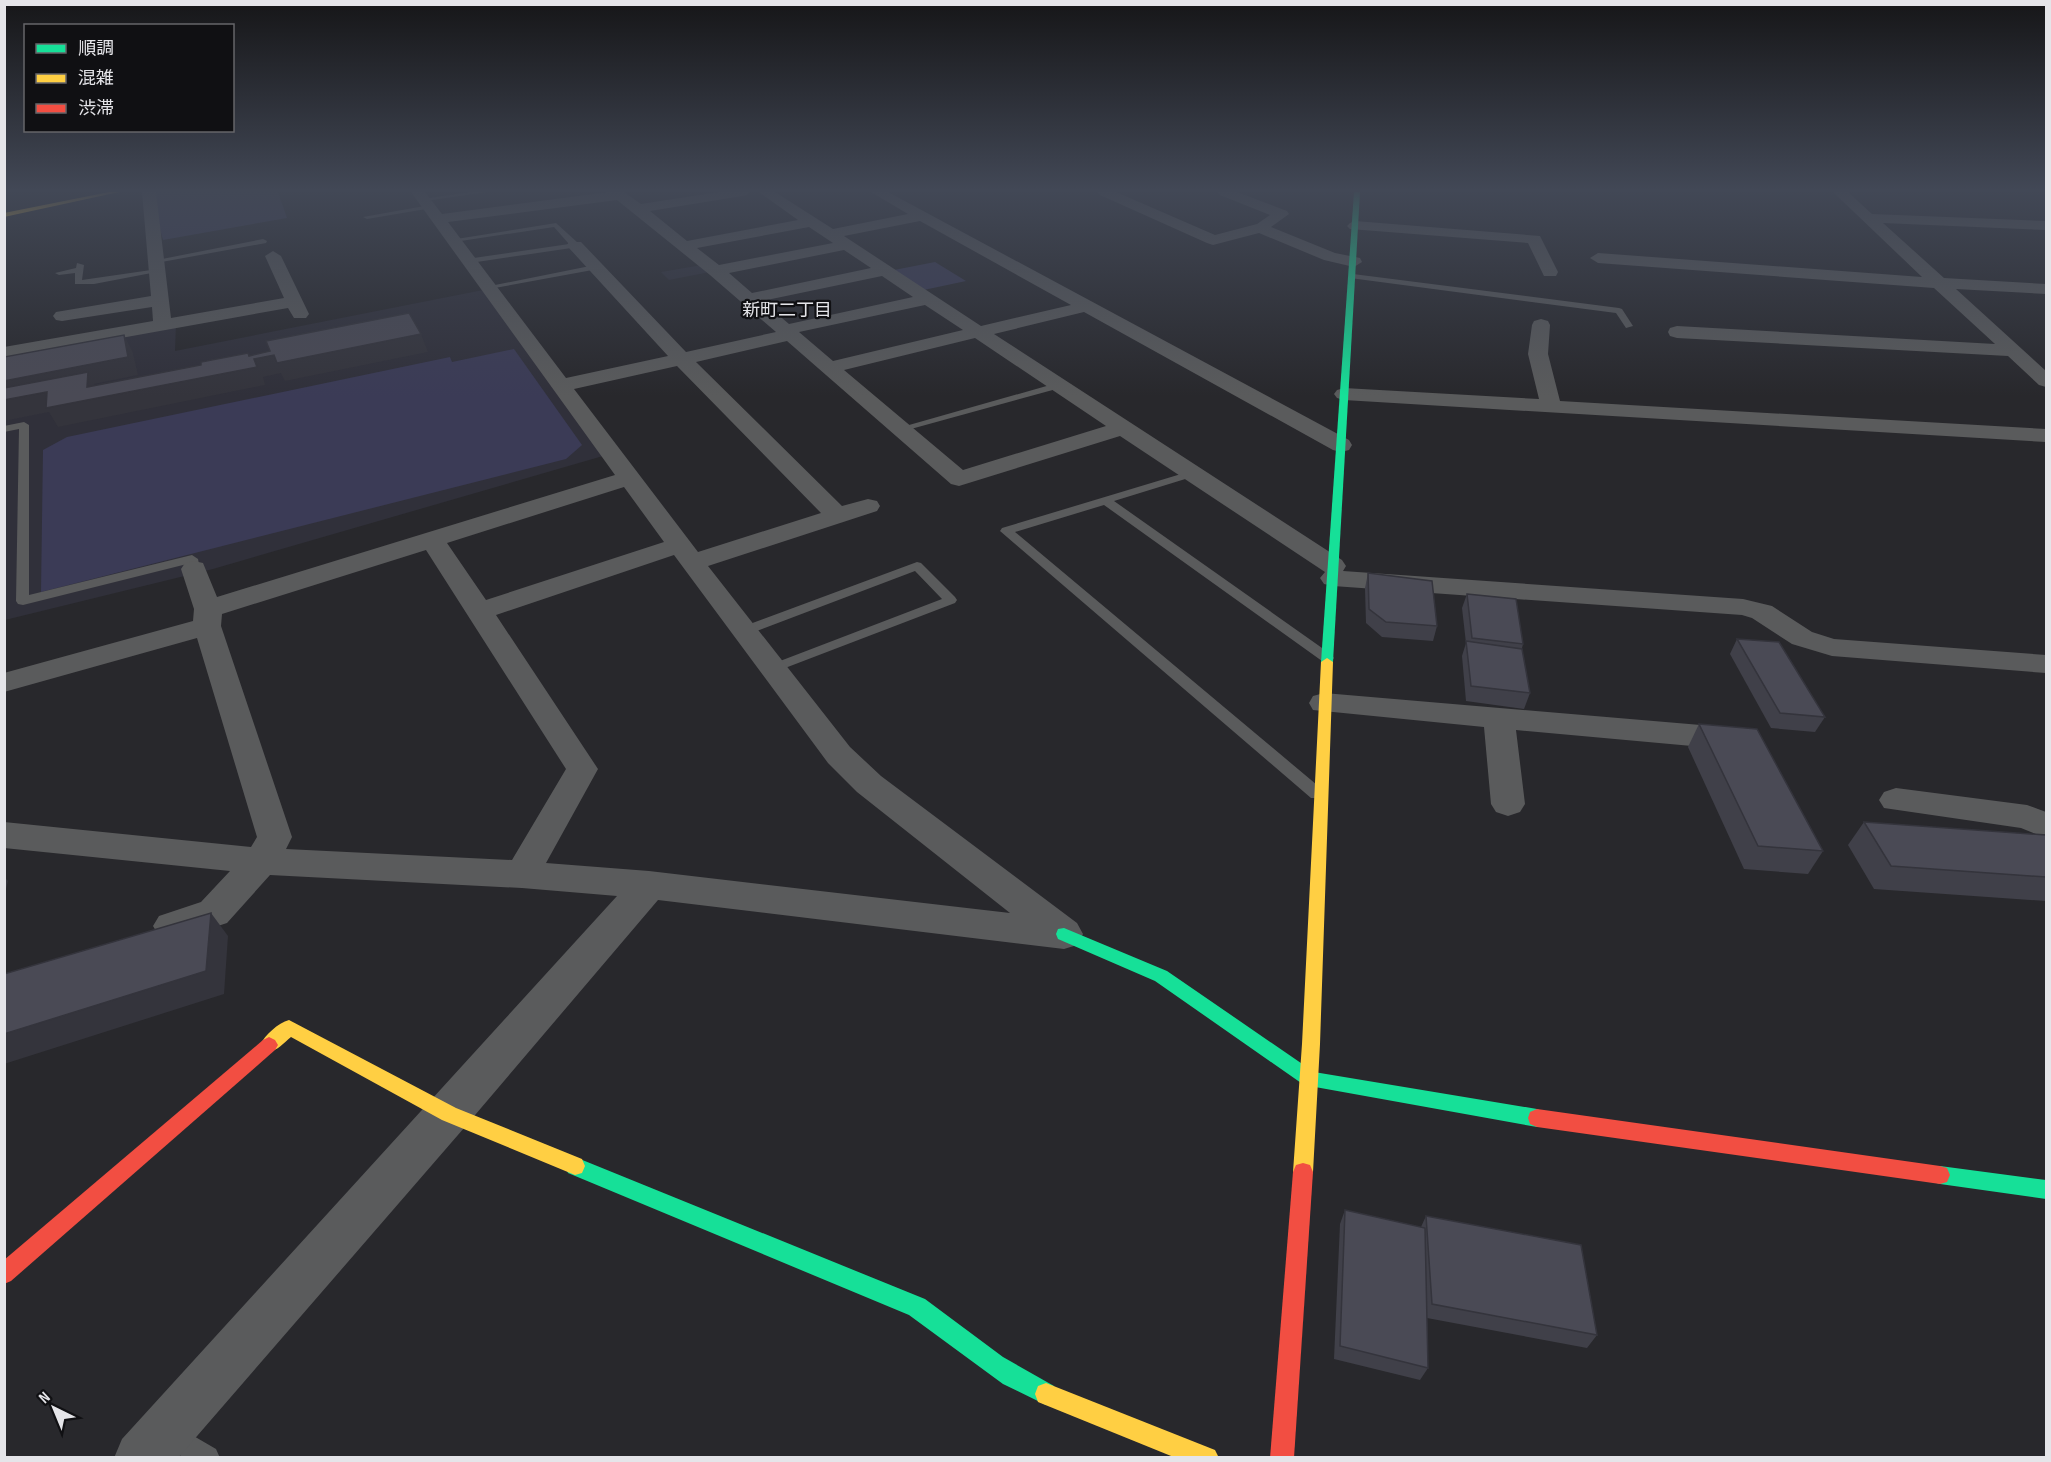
<svg xmlns="http://www.w3.org/2000/svg" width="2051" height="1462" font-family="'Sofia Sans Condensed','Noto Sans JP',sans-serif">
<rect width="100%" height="100%" fill="#28282c"/>
<!-- built -->
<g fill="#30303a">
<path d="M 702,265 L 710,272 L 669,280 L 661,272 Z"/>
<path d="M 483,290 L 603,456 L 213,569 L 5,620 L 5,353 L 176,324 L 175,351 Z"/>
</g>
<!-- green -->
<g fill="#3b3b56">
<path d="M 149,192 L 278,192 L 287,218 L 163,240 Z"/>
<path d="M 935,262 L 966,281 L 919,291 L 889,271 Z"/>
<path d="M 514,349 L 582,445 L 566,459 L 41,592 L 43,450 L 67,437 L 450,357 L 452,362 Z"/>
</g>
<g fill="none" stroke-linecap="round" stroke-linejoin="round">
<!-- lane -->
<g fill="#5a5b5c" fill-rule="evenodd">
<path d="M 471,192 L 487,192 L 425,201 L 422,199 Z"/>
<path d="M 430,205 L 432,208 L 367,219 L 363,217 Z"/>
<path d="M 556,223 L 578,243 L 578,247 L 470,263 L 466,261 L 467,259 L 569,244 L 554,227 L 454,242 L 450,240 Z"/>
<path d="M 263,239 L 267,241 L 266,243 L 156,263 L 152,261 Z"/>
<path d="M 77,263 L 84,265 L 82,280 L 158,269 L 162,271 L 94,284 L 75,284 L 75,273 L 59,275 L 55,273 L 76,268 Z"/>
<path d="M 595,265 L 598,265 L 598,269 L 489,289 L 485,287 Z"/>
<path d="M 1353,274 L 1619,308 L 1622,309 L 1633,326 L 1626,328 L 1616,313 L 1350,278 L 1350,274 Z"/>
<path d="M 1057,383 L 1062,386 L 1060,388 L 900,432 L 895,429 Z"/>
<path d="M 24,422 L 29,425 L 29,595 L 192,555 L 198,559 L 200,569 L 198,572 L 190,572 L 187,564 L 23,605 L 18,604 L 16,601 L 19,429 L 4,432 L 4,426 Z"/>
<path d="M 1191,471 L 1195,472 L 1195,476 L 1114,501 L 1332,655 L 1334,658 L 1332,661 L 1322,661 L 1104,505 L 1015,532 L 1323,790 L 1325,794 L 1323,798 L 1311,798 L 1000,531 L 1002,528 Z"/>
<path d="M 917,562 L 921,563 L 955,597 L 957,600 L 955,603 L 772,673 L 767,672 L 765,669 L 767,666 L 942,599 L 915,571 L 749,634 L 739,634 L 737,631 L 739,628 Z"/>
<path d="M 173,1424 L 216,1449 L 220,1458 C 197,1458 170,1462 160,1437 L 164,1428 Z"/>
</g>
<!-- street -->
<g fill="#5a5b5c" fill-rule="evenodd">
<path d="M 142,192 L 156,192 L 171,318 L 284,298 L 265,256 L 273,251 L 281,256 L 309,314 L 306,318 L 294,318 L 288,308 L 4,359 L 4,347 L 153,321 L 152,307 L 62,321 L 56,320 L 53,316 L 56,312 L 62,311 L 151,296 Z"/>
<path d="M 411,192 L 425,192 L 442,214 L 609,192 L 624,192 L 641,204 L 719,192 L 749,192 L 747,195 L 742,196 L 650,211 L 687,241 L 798,220 L 759,192 L 775,192 L 833,229 L 908,214 L 871,192 L 888,192 L 1349,440 L 1352,445 L 1349,450 L 1341,452 L 1333,450 L 1084,312 L 994,334 L 1342,560 L 1346,566 L 1343,571 L 1743,599 L 1772,606 L 1812,632 L 1834,639 L 2046,655 L 2046,673 L 1832,656 L 1792,644 L 1752,618 L 1742,615 L 1333,586 L 1324,584 L 1320,578 L 1325,572 L 1120,436 L 959,486 L 951,484 L 787,341 L 696,362 L 842,506 L 868,499 L 877,501 L 880,506 L 877,511 L 708,566 L 850,747 L 881,776 L 1077,923 L 1083,934 L 1077,945 L 1064,949 L 658,900 L 464,1128 L 178,1458 L 114,1458 L 122,1439 L 617,896 L 522,888 L 270,875 L 227,923 L 172,941 L 159,936 L 153,926 L 159,916 L 201,902 L 230,871 L 4,848 L 4,822 L 251,847 L 257,837 L 197,638 L 4,692 L 4,673 L 193,621 L 194,609 L 181,569 L 185,563 L 194,561 L 203,563 L 217,597 L 615,475 ZM 617,200 L 710,275 L 776,332 L 686,352 L 581,242 L 569,242 L 567,245 L 569,248 L 668,356 L 566,378 L 448,222 ZM 920,221 L 1071,305 L 981,326 L 844,236 ZM 809,227 L 833,243 L 719,265 L 697,248 ZM 844,250 L 871,268 L 752,293 L 729,273 ZM 882,276 L 913,297 L 789,324 L 762,301 ZM 925,305 L 963,330 L 833,361 L 799,332 ZM 975,338 L 1106,426 L 963,470 L 844,370 ZM 677,366 L 821,513 L 698,552 L 574,389 ZM 624,487 L 664,542 L 486,600 L 447,543 ZM 426,550 L 566,769 L 512,860 L 286,849 L 292,837 L 221,626 L 222,614 ZM 674,555 L 828,763 L 857,792 L 1010,913 L 649,871 L 546,863 L 598,769 L 496,615 Z"/>
<path d="M 1098,192 L 1116,192 L 1215,235 L 1257,224 L 1270,215 L 1220,195 L 1218,192 L 1237,192 L 1287,211 L 1289,214 L 1271,227 L 1335,253 L 1360,258 L 1362,262 L 1354,267 L 1324,260 L 1259,233 L 1213,245 L 1207,243 L 1100,195 Z"/>
<path d="M 1833,192 L 1848,192 L 1872,214 L 2046,221 L 2046,230 L 1883,223 L 1944,278 L 2046,284 L 2046,294 L 1956,289 L 2046,371 L 2046,387 L 2039,385 L 2008,356 L 1677,338 L 1670,336 L 1668,332 L 1670,328 L 1677,326 L 1995,344 L 1934,288 L 1598,263 L 1590,258 L 1598,253 L 1922,277 Z"/>
<path d="M 1355,221 L 1540,236 L 1558,272 L 1556,276 L 1544,276 L 1528,243 L 1350,229 L 1347,226 L 1350,223 Z"/>
<path d="M 1541,319 L 1548,321 L 1550,325 L 1548,354 L 1560,401 L 2046,429 L 2046,442 L 1344,400 L 1337,398 L 1334,394 L 1337,390 L 1344,388 L 1539,399 L 1528,354 L 1532,325 L 1534,321 Z"/>
<path d="M 1324,693 L 1736,728 L 1747,732 L 1752,739 L 1747,746 L 1736,750 L 1516,730 L 1525,804 L 1520,812 L 1508,816 L 1496,812 L 1491,804 L 1484,727 L 1313,710 L 1309,703 L 1313,696 Z"/>
<path d="M 1896,788 L 2027,805 L 2046,812 L 2046,838 L 2021,828 L 1884,808 L 1879,800 L 1884,792 Z"/>
</g>
<!-- fast -->
<g fill="#16e098" fill-rule="evenodd">
<path d="M 1354,192 L 1360,192 L 1333,662 L 1327,666 L 1321,662 Z"/>
<path d="M 1064,928 L 1167,971 L 1314,1072 L 1537,1109 L 1544,1112 L 1546,1118 L 1544,1124 L 1537,1127 L 1304,1085 L 1155,981 L 1058,939 L 1056,934 L 1058,929 Z"/>
<path d="M 575,1157 L 925,1299 L 1003,1357 L 1054,1386 L 1057,1394 L 1054,1402 L 1046,1405 L 1003,1384 L 909,1315 L 568,1173 L 565,1166 L 568,1159 Z"/>
<path d="M 1940,1166 L 2046,1180 L 2046,1199 L 1940,1184 L 1933,1182 L 1930,1175 L 1933,1168 Z"/>
</g>
<!-- slow -->
<g fill="#ffcf43" fill-rule="evenodd">
<path d="M 109,192 L 119,192 L 4,217 L 4,213 Z"/>
<path d="M 1327,658 L 1333,662 L 1320,1044 L 1313,1172 L 1310,1179 L 1303,1181 L 1296,1179 L 1293,1172 L 1302,1044 L 1321,662 Z"/>
<path d="M 289,1020 L 456,1108 L 582,1159 L 585,1166 L 582,1173 L 575,1175 L 442,1120 L 291,1037 C 282,1044 275,1055 263,1050 L 260,1045 C 265,1035 278,1023 289,1020 Z"/>
<path d="M 1046,1383 L 1215,1450 L 1219,1458 L 1176,1458 L 1038,1402 L 1035,1394 L 1038,1386 Z"/>
</g>
<!-- jam -->
<g fill="#f24e42" fill-rule="evenodd">
<path d="M 269,1037 L 275,1040 L 278,1045 L 275,1050 L 11,1281 L 4,1284 L 4,1260 L 263,1040 Z"/>
<path d="M 1537,1109 L 1940,1166 L 1947,1168 L 1950,1175 L 1947,1182 L 1940,1184 L 1537,1127 L 1530,1124 L 1528,1118 L 1530,1112 Z"/>
<path d="M 1303,1163 L 1310,1165 L 1313,1172 L 1294,1458 L 1270,1458 L 1293,1172 L 1296,1165 Z"/>
</g>
</g>
<!-- wall -->
<g fill="#404049">
<path d="M 1368,573 L 1437,626 L 1433,641 L 1382,637 L 1366,623 L 1365,588 Z"/>
<path d="M 1467,594 L 1523,644 L 1522,648 L 1530,693 L 1524,709 L 1466,701 L 1462,656 L 1466,643 L 1462,608 Z"/>
<path d="M 1737,639 L 1825,717 L 1815,732 L 1771,728 L 1730,654 Z"/>
<path d="M 1699,724 L 1823,851 L 1808,874 L 1744,869 L 1688,747 Z"/>
<path d="M 1864,822 L 2046,835 L 2046,901 L 1874,889 L 1848,845 Z"/>
<path d="M 1345,1210 L 1421,1227 L 1426,1216 L 1597,1335 L 1587,1348 L 1427,1318 L 1428,1368 L 1420,1380 L 1334,1359 L 1340,1224 Z"/>
</g>
<!-- shaded-wall -->
<g fill="#34343c">
<path d="M 421,334 L 428,352 L 285,381 L 281,373 L 263,377 L 265,385 L 58,427 L 49,412 L 4,421 L 4,381 L 124,335 L 133,353 L 138,375 L 94,384 L 98,391 L 254,367 L 254,359 L 274,355 Z"/>
<path d="M 4,511 L 6,513 L 4,532 Z"/>
<path d="M 4,877 L 8,881 L 4,897 Z"/>
<path d="M 211,913 L 228,936 L 224,994 L 4,1064 L 4,1034 Z"/>
</g>
<!-- building -->
<g fill="#4a4a55" stroke="#34343c" stroke-width="1.5">
<path d="M 409,313 L 421,334 L 277,363 L 274,355 L 254,359 L 257,367 L 46,408 L 47,392 L 4,400 L 4,388 L 88,372 L 87,387 L 201,365 L 201,362 L 248,353 L 249,356 L 270,351 L 266,341 Z"/>
<path d="M 124,335 L 128,357 L 4,381 L 4,357 Z"/>
<path d="M 1368,573 L 1432,581 L 1437,626 L 1386,622 L 1369,609 Z"/>
<path d="M 1467,594 L 1516,599 L 1523,644 L 1472,638 Z"/>
<path d="M 1737,639 L 1779,642 L 1825,717 L 1780,713 Z"/>
<path d="M 1466,641 L 1522,649 L 1530,693 L 1471,686 Z"/>
<path d="M 1699,724 L 1757,729 L 1823,851 L 1758,846 Z"/>
<path d="M 1864,822 L 2046,835 L 2046,877 L 1891,866 Z"/>
<path d="M 211,913 L 206,971 L 4,1034 L 4,974 Z"/>
<path d="M 1345,1210 L 1425,1228 L 1428,1368 L 1340,1346 Z"/>
<path d="M 1426,1216 L 1581,1245 L 1597,1335 L 1432,1304 Z"/>
</g>
<!-- sky -->
<linearGradient id="sky" x2="0" y2="1"><stop stop-color="#161618"/><stop offset="0.48" stop-color="#424856"/><stop offset="1" stop-color="#424856" stop-opacity="0"/></linearGradient>
<rect width="2051" height="396" fill="url(#sky)"/>
<g text-anchor="middle" stroke-width="4.5" stroke-linejoin="round" paint-order="stroke">
<!-- far-neighbourhood labels -->
<g font-size="18" fill="#e5e5e9" stroke="#101013">
<text x="787" y="316">新町二丁目</text>
</g>
</g>
<!-- border -->
<rect width="2051" height="1462" fill="none" stroke="#e5e5e9" stroke-width="12"/>
<!-- legend -->
<rect x="24" y="24" width="210" height="108" fill="#101013" stroke="#656569" stroke-width="1.5"/>
<rect x="36" y="44" width="30" height="9" fill="#16e098" stroke="#656569" stroke-width="1.5"/>
<text x="78" y="54" font-size="18" fill="#e5e5e9">順調</text>
<rect x="36" y="74" width="30" height="9" fill="#ffcf43" stroke="#656569" stroke-width="1.5"/>
<text x="78" y="84" font-size="18" fill="#e5e5e9">混雑</text>
<rect x="36" y="104" width="30" height="9" fill="#f24e42" stroke="#656569" stroke-width="1.5"/>
<text x="78" y="114" font-size="18" fill="#e5e5e9">渋滞</text>
<!-- north arrow -->
<g transform="translate(54 1408) rotate(317)" stroke="#101013" stroke-width="4.5" paint-order="stroke">
<path d="M0-4.5L10 22L0 15L-10 22Z" fill="#e5e5e9"/>
<text y="-9" font-size="16" font-weight="bold" text-anchor="middle" fill="#e5e5e9">N</text>
</g>
</svg>
